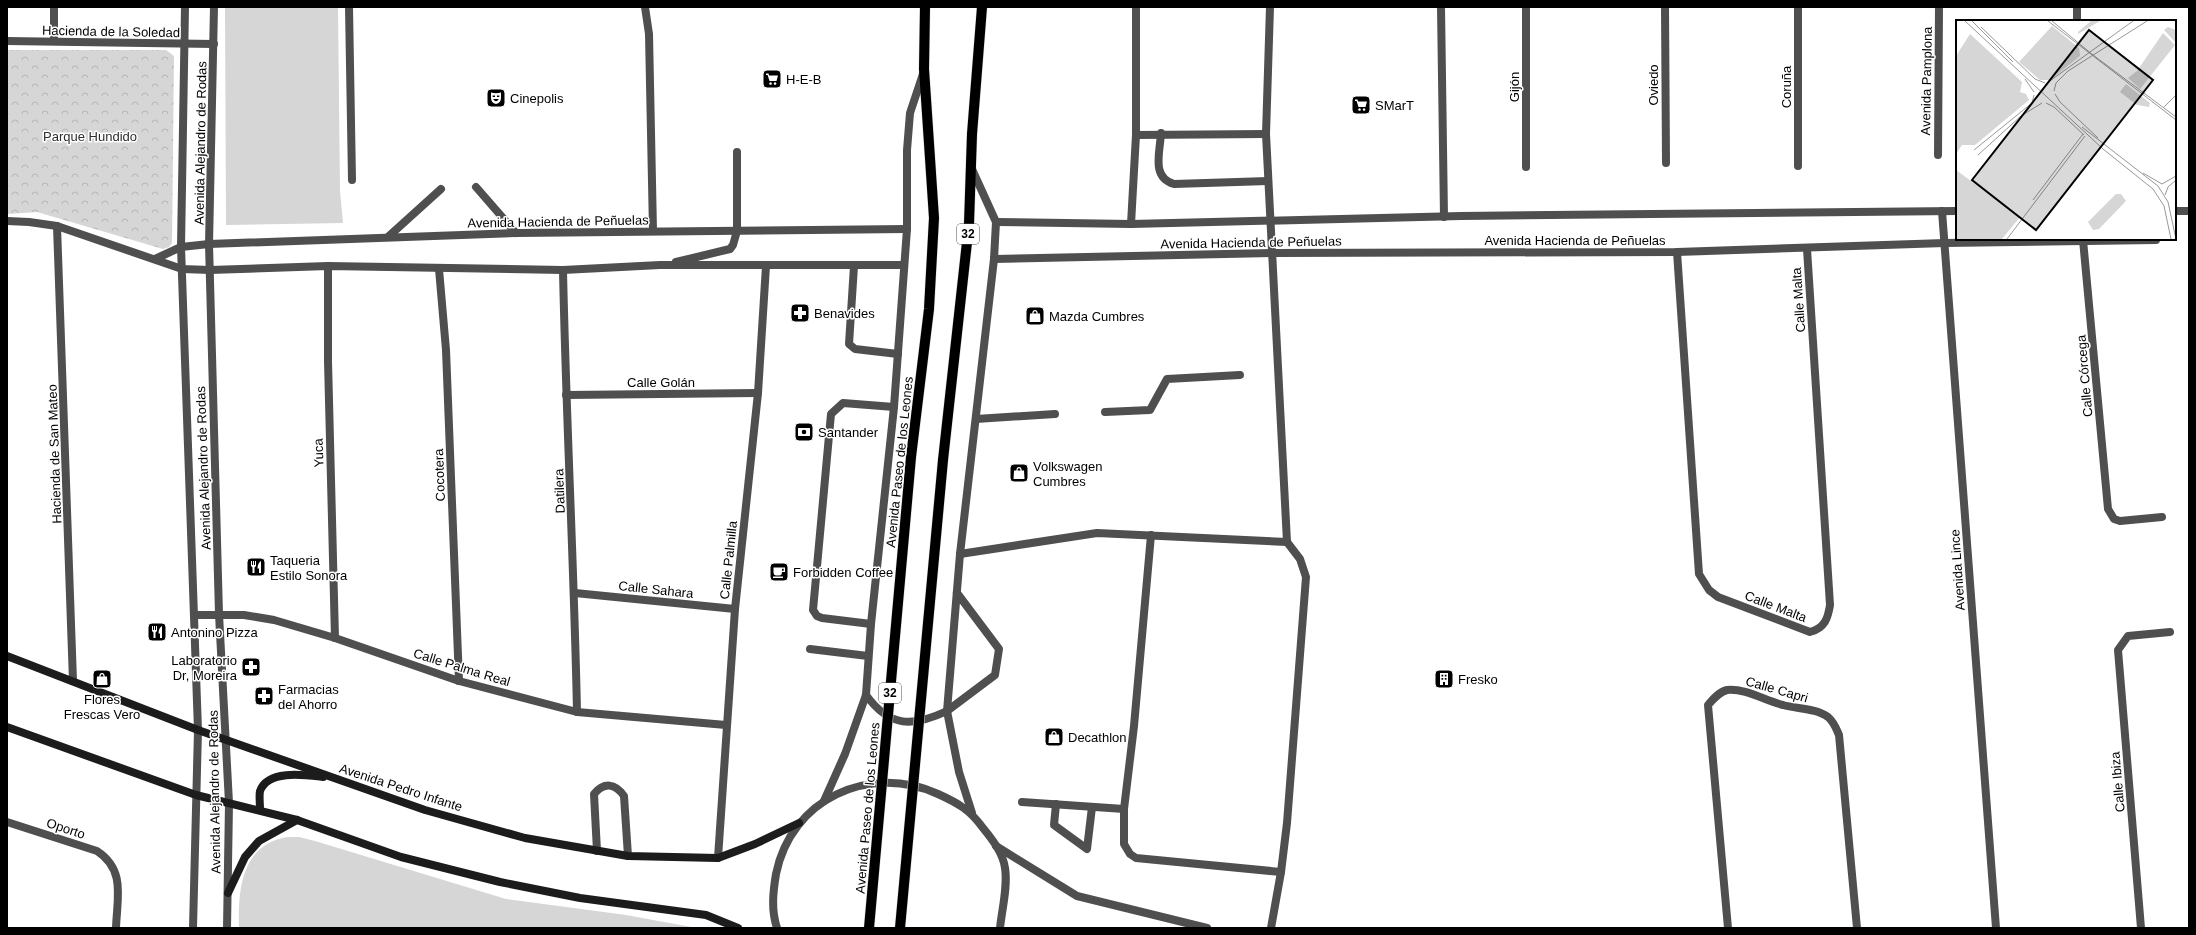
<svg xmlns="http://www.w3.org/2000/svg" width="2196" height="935" font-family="Helvetica,sans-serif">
<defs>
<pattern id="forest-crowns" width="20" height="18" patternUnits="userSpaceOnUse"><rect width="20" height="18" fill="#d6d6d6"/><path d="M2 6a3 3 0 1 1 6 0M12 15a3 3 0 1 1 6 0" fill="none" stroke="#b6b6b6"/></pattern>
</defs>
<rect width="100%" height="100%" fill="#fff"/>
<!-- grass -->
<g fill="#d6d6d6">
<path d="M 225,7 L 338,7 L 340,191 L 343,223 L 226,225 Z"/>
<path d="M 287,837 L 299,837 L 315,841 L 506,899 L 626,915 L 697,928 L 239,928 C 238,890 241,845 287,837 Z"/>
</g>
<!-- forest -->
<path fill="url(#forest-crowns)" d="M 7,50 L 166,50 L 174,56 L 172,243 L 169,247 L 163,249 L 37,212 L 7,214 Z"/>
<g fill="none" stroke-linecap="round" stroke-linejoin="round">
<defs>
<g id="primary">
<path d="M 911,457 L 929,309 L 934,218 L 924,69 L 925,7"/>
<path d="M 943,460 L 969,224 L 972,134 L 982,7"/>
</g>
</defs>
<!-- primary casing -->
<use href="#primary" stroke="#dbdbdb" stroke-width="11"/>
<!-- service -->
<g stroke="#4f4f4f" stroke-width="8">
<path d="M 349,7 L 352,180"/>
<path d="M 645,7 L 649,34 L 653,231"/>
<path d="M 1270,7 L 1266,134 L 1287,542 L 1300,559 L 1306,577 L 1287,823 L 1281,872 L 1271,928"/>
<path d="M 1441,7 L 1444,217"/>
<path d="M 1161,133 C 1160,153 1151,177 1174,184 L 1268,181"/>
<path d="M 1136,135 L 1266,134"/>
<path d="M 476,187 L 516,233"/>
<path d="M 1131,224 L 1136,135 L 1136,7"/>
<path d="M 737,231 L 737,152"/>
<path d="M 389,236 L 441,189"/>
<path d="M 854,266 L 849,344 L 855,349 L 898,354"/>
<path d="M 1105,412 L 1150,410 L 1167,379 L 1240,375"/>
<path d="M 976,419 L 1055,414"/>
<path d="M 1151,535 L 1134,726 L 1124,809 L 1124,844 L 1130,854 L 1136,858 L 1281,872"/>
<path d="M 960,554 L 1097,533 L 1287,542"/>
<path d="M 871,624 L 822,618 L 817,616 L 813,610 L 831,414 L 843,403 L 894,407"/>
<path d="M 810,649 L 868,656"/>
<path d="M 947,711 L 995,675 L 999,649 L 957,593"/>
<path d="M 1022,802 L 1124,809"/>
<path d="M 1056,804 L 1054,825 L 1087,849 L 1092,807"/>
<path d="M 597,851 L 594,794 C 604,782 615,783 624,796 L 628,856"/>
</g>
<!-- minor -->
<g stroke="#4f4f4f" stroke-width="8">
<path d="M 1526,7 L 1526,167"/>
<path d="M 1665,7 L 1666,163"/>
<path d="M 2077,21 L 2077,7"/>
<path d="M 7,41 L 214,44"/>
<path d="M 54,41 L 54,7"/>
<path d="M 1938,155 L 1939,7"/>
<path d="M 1798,166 L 1798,7"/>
<path d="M 1942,211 L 1996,928"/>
<path d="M 7,221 L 29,222 L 57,226 L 182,269 L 210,270 L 328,266 L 563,270 L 660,265 L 904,265"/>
<path d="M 57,226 L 73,681"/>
<path d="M 2083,240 L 2108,509 L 2114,519 L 2120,521 L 2162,517"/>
<path d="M 1945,243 L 2156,240"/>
<path d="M 1677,252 L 1699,574 L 1709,590 L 1718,597 L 1810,632 C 1825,628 1828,618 1830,605 L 1807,249"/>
<path d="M 155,259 L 181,247 L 209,244 L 516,233 L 907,229"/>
<path d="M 676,262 L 730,249 L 733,245 L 737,231"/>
<path d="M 328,266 L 328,361 L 335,638"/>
<path d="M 439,269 L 446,350 L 459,681"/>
<path d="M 563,270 C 566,417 574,564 577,712"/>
<path d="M 566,395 L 758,393"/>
<path d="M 575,593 L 735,609"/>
<path d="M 194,615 L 244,615 L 274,620 L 335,638 L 459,681 L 577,712 L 726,725"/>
<path d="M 7,822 L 97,851 C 126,870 117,898 116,928"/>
<path d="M 718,858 L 735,609 L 758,393 L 766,266"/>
<path d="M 1728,928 L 1708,705 C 1713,699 1719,692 1727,690 C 1745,688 1766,701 1783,705 C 1797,709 1816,708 1828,717 C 1834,722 1836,728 1839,735 L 1857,928"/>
<path d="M 2141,928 L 2118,650 L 2128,636 L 2170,632"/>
</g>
<!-- tertiary -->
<g stroke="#4f4f4f" stroke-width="8">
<path d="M 185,7 L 181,247 L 198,730 L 193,928"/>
<path d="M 214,7 L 209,244 L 219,614 L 229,803 L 227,928"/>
<path d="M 971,167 L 996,222 L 994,259 L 960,554 L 947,711 L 959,772 L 972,813"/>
<path d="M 2175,211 L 2189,211"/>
<path d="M 996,222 L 1131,224 L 1461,216 L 1957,211"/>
<path d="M 994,259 L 1274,253 L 1677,252 L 1945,243"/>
<path d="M 866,695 C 890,728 913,727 947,711"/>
<path d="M 824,801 L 845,754 L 866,695 L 871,624 L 894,407 L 907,229 L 907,150 L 910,113 L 923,74"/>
<path d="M 996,846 L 1077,896 L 1207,928"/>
<path d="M 777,928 C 771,910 773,892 776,874 C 791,799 869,763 938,794 C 958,803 970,810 983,828 C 992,839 1003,853 1005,868 C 1008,886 1002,909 1000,928"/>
</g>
<!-- secondary -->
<g stroke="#1c1c1c" stroke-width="8">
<path d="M 7,656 L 198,730 L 425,810 L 525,838 L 628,856 L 718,858 L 755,844 L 799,823"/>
<path d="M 7,727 L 196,795 L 297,820 L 401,857 L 500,882 L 580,898 L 706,915 L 738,928"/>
<path d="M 260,809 C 260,804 259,796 260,791 C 268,769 306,775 323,777"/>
<path d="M 228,893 L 245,857 L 259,841 L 297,820"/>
</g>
<!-- primary -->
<use href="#primary" stroke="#000" stroke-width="10"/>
<defs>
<g id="primary-bridge">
<path d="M 869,928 L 911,457"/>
<path d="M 900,928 L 943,460"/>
</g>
</defs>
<!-- primary-bridge casing -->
<use href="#primary-bridge" stroke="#dbdbdb" stroke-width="11" stroke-linecap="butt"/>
<!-- primary-bridge -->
<use href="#primary-bridge" stroke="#000" stroke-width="10"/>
</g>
<!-- icons -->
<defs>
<symbol id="supermarket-square" viewBox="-11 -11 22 22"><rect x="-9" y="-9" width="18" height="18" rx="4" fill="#000" stroke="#fff"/><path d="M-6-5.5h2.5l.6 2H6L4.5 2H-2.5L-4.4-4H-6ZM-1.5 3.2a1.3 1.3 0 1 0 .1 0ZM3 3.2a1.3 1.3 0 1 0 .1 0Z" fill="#fff"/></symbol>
<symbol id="theatre-square" viewBox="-11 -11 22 22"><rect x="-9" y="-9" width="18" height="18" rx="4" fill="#000" stroke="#fff"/><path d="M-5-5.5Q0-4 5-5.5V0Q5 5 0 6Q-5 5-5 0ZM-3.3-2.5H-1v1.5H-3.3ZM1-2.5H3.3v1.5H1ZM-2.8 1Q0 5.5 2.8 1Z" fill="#fff"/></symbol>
<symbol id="pharmacy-square" viewBox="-11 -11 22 22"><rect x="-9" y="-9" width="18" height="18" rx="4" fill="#000" stroke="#fff"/><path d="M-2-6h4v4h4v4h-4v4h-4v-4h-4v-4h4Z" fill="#fff"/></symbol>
<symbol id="shop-square" viewBox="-11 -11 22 22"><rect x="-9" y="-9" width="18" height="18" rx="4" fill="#000" stroke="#fff"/><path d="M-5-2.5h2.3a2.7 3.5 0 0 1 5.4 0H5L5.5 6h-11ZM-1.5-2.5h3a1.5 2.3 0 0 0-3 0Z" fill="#fff"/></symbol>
<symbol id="bank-square" viewBox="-11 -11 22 22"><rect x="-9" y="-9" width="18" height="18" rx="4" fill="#000" stroke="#fff"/><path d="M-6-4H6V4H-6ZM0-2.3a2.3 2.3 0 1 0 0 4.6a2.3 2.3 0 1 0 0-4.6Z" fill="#fff"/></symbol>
<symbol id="restaurant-square" viewBox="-11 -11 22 22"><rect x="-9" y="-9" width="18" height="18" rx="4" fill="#000" stroke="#fff"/><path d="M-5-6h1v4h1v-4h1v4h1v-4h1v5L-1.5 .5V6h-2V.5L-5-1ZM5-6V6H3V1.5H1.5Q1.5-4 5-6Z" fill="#fff"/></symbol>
<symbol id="cafe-square" viewBox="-11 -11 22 22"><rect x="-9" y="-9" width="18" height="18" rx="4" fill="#000" stroke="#fff"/><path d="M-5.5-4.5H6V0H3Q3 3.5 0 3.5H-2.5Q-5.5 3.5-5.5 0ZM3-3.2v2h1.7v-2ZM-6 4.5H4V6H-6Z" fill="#fff"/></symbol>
<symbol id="building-square" viewBox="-11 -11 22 22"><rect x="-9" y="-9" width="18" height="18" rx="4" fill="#000" stroke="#fff"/><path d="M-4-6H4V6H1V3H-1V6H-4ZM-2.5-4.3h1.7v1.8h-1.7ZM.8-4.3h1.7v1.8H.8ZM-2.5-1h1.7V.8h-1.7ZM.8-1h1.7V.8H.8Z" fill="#fff"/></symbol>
</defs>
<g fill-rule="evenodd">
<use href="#supermarket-square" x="761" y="68" width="22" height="22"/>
<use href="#theatre-square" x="485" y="87" width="22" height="22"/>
<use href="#supermarket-square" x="1350" y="94" width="22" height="22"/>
<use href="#pharmacy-square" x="789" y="302" width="22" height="22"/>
<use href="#shop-square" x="1024" y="305" width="22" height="22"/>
<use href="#bank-square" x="793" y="421" width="22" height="22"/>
<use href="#shop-square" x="1008" y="462" width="22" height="22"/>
<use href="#restaurant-square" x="245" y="556" width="22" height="22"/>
<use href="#cafe-square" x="768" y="561" width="22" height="22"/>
<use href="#restaurant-square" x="146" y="621" width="22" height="22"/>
<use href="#pharmacy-square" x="240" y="656" width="22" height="22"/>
<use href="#shop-square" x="91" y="668" width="22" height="22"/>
<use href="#building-square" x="1433" y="668" width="22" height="22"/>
<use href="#pharmacy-square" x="253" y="685" width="22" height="22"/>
<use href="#shop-square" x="1043" y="726" width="22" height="22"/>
</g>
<g text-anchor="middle" stroke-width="3" stroke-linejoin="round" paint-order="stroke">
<!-- shield labels -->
<g fill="#fff" stroke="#4c4c4c" stroke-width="1">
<rect x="957" y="224" width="22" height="20" rx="3"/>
<rect x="879" y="683" width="22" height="20" rx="3"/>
</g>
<g font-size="12" font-weight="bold" fill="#000">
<text x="968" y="238">32</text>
<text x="890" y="697">32</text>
</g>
<!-- street labels -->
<g font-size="13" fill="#000" stroke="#fff">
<text transform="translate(111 31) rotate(1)" y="5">Hacienda de la Soledad</text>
<text transform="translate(1926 81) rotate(-89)" y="5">Avenida Pamplona</text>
<text transform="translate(1653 85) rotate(-90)" y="5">Oviedo</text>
<text transform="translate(1514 87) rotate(-90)" y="5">Gijón</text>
<text transform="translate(1786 87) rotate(-90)" y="5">Coruña</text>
<text transform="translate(200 143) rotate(-89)" y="5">Avenida Alejandro de Rodas</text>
<text transform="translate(558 221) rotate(-1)" y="5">Avenida Hacienda de Peñuelas</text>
<text x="1575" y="245">Avenida Hacienda de Peñuelas</text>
<text transform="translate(1251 242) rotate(-1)" y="5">Avenida Hacienda de Peñuelas</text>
<text transform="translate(1798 300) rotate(-94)" y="5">Calle Malta</text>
<text transform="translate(2084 376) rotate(-95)" y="5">Calle Córcega</text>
<text x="661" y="387">Calle Golán</text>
<text transform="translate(318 453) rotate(-92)" y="5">Yuca</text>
<text transform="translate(54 454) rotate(-92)" y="5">Hacienda de San Mateo</text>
<text transform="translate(899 462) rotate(-84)" y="5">Avenida Paseo de los Leones</text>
<text transform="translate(203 468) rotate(-92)" y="5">Avenida Alejandro de Rodas</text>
<text transform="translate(439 475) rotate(-92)" y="5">Cocotera</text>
<text transform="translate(559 491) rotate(-92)" y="5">Datilera</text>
<text transform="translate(728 560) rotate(-84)" y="5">Calle Palmilla</text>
<text transform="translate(1957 570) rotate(-94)" y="5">Avenida Lince</text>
<text transform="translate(656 589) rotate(6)" y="5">Calle Sahara</text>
<text transform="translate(1776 606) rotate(21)" y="5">Calle Malta</text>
<text transform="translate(462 667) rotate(17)" y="5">Calle Palma Real</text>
<text transform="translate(1777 689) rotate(16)" y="5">Calle Capri</text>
<text transform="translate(2117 782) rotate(-95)" y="5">Calle Ibiza</text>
<text transform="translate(401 787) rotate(18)" y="5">Avenida Pedro Infante</text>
<text transform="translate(214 792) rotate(-91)" y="5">Avenida Alejandro de Rodas</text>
<text transform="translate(867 808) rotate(-85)" y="5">Avenida Paseo de los Leones</text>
<text transform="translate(66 828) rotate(18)" y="5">Oporto</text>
</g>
<!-- poi labels -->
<g font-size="13" fill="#000" stroke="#fff" text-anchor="start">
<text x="786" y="84">H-E-B</text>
<text x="510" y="103">Cinepolis</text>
<text x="1375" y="110">SMarT</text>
<text x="814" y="318">Benavides</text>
<text x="1049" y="321">Mazda Cumbres</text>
<text x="818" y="437">Santander</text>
<text x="1033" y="471">Volkswagen<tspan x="1033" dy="15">Cumbres</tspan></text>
<text x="270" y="565">Taqueria<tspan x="270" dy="15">Estilo Sonora</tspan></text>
<text x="793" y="577">Forbidden Coffee</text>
<text x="171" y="637">Antonino Pizza</text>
<text x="237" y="665" text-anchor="end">Laboratorio<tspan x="237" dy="15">Dr, Moreira</tspan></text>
<text x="1458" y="684">Fresko</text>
<text x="278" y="694">Farmacias<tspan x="278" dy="15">del Ahorro</tspan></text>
<text x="102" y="704" text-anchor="middle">Flores<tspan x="102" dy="15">Frescas Vero</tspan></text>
<text x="1068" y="742">Decathlon</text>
</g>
<!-- park labels -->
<g font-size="13" fill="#2d2d2d" stroke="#fff">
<text x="90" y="141">Parque Hundido</text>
</g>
</g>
<!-- overview -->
<g transform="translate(1956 20)">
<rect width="220" height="220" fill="#fff"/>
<path d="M 96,6 L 123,28 L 124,36 L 94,60 L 84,60 L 63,42 ZM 14,14 L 66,62 L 64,72 L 70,74 L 73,80 L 19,125 L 6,125 L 0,134 L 0,36 ZM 170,64 L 194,83 L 193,87 L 181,85 L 164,72 ZM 0,150 L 64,197 L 46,219 L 0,219 Z" fill="#d6d6d6"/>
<path d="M 135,1 L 144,1 L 122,14 L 122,12 ZM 212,7 L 220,10 L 220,23 L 208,10 ZM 207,13 L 219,25 L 184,69 L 172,58 L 181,51 ZM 160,174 L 165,174 L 170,181 L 143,209 L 137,210 L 132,202 Z" fill="#d6d6d6"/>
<path fill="none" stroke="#999" stroke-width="1" d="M 9,1 L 147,129 L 197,169 L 208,186 L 215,219M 16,1 L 57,42M 92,1 L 220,100M 96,1 L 137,35 L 220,97M 25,7 L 79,59 L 89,63M 69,59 L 78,72M 91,63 L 177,1M 98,71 L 100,63 L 112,51 L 191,1M 99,74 L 104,82 L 142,118M 90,83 L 98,87 L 128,115M 207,88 L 220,75M 126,107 L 202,166 L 212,182 L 220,219M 18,130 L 76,83 L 78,75M 22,135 L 65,96 L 86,83M 187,153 L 206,164 L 220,156M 209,175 L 212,167 L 220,160M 77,180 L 127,114M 51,219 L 129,116"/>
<path fill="#000" fill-opacity="0.15" stroke="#000" stroke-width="2" d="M 133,10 L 197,60 L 80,210 L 16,160 Z"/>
<rect width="220" height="220" fill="none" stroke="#000" stroke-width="2"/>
</g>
<!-- border -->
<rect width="2196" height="935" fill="none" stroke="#000000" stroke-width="16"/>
</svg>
